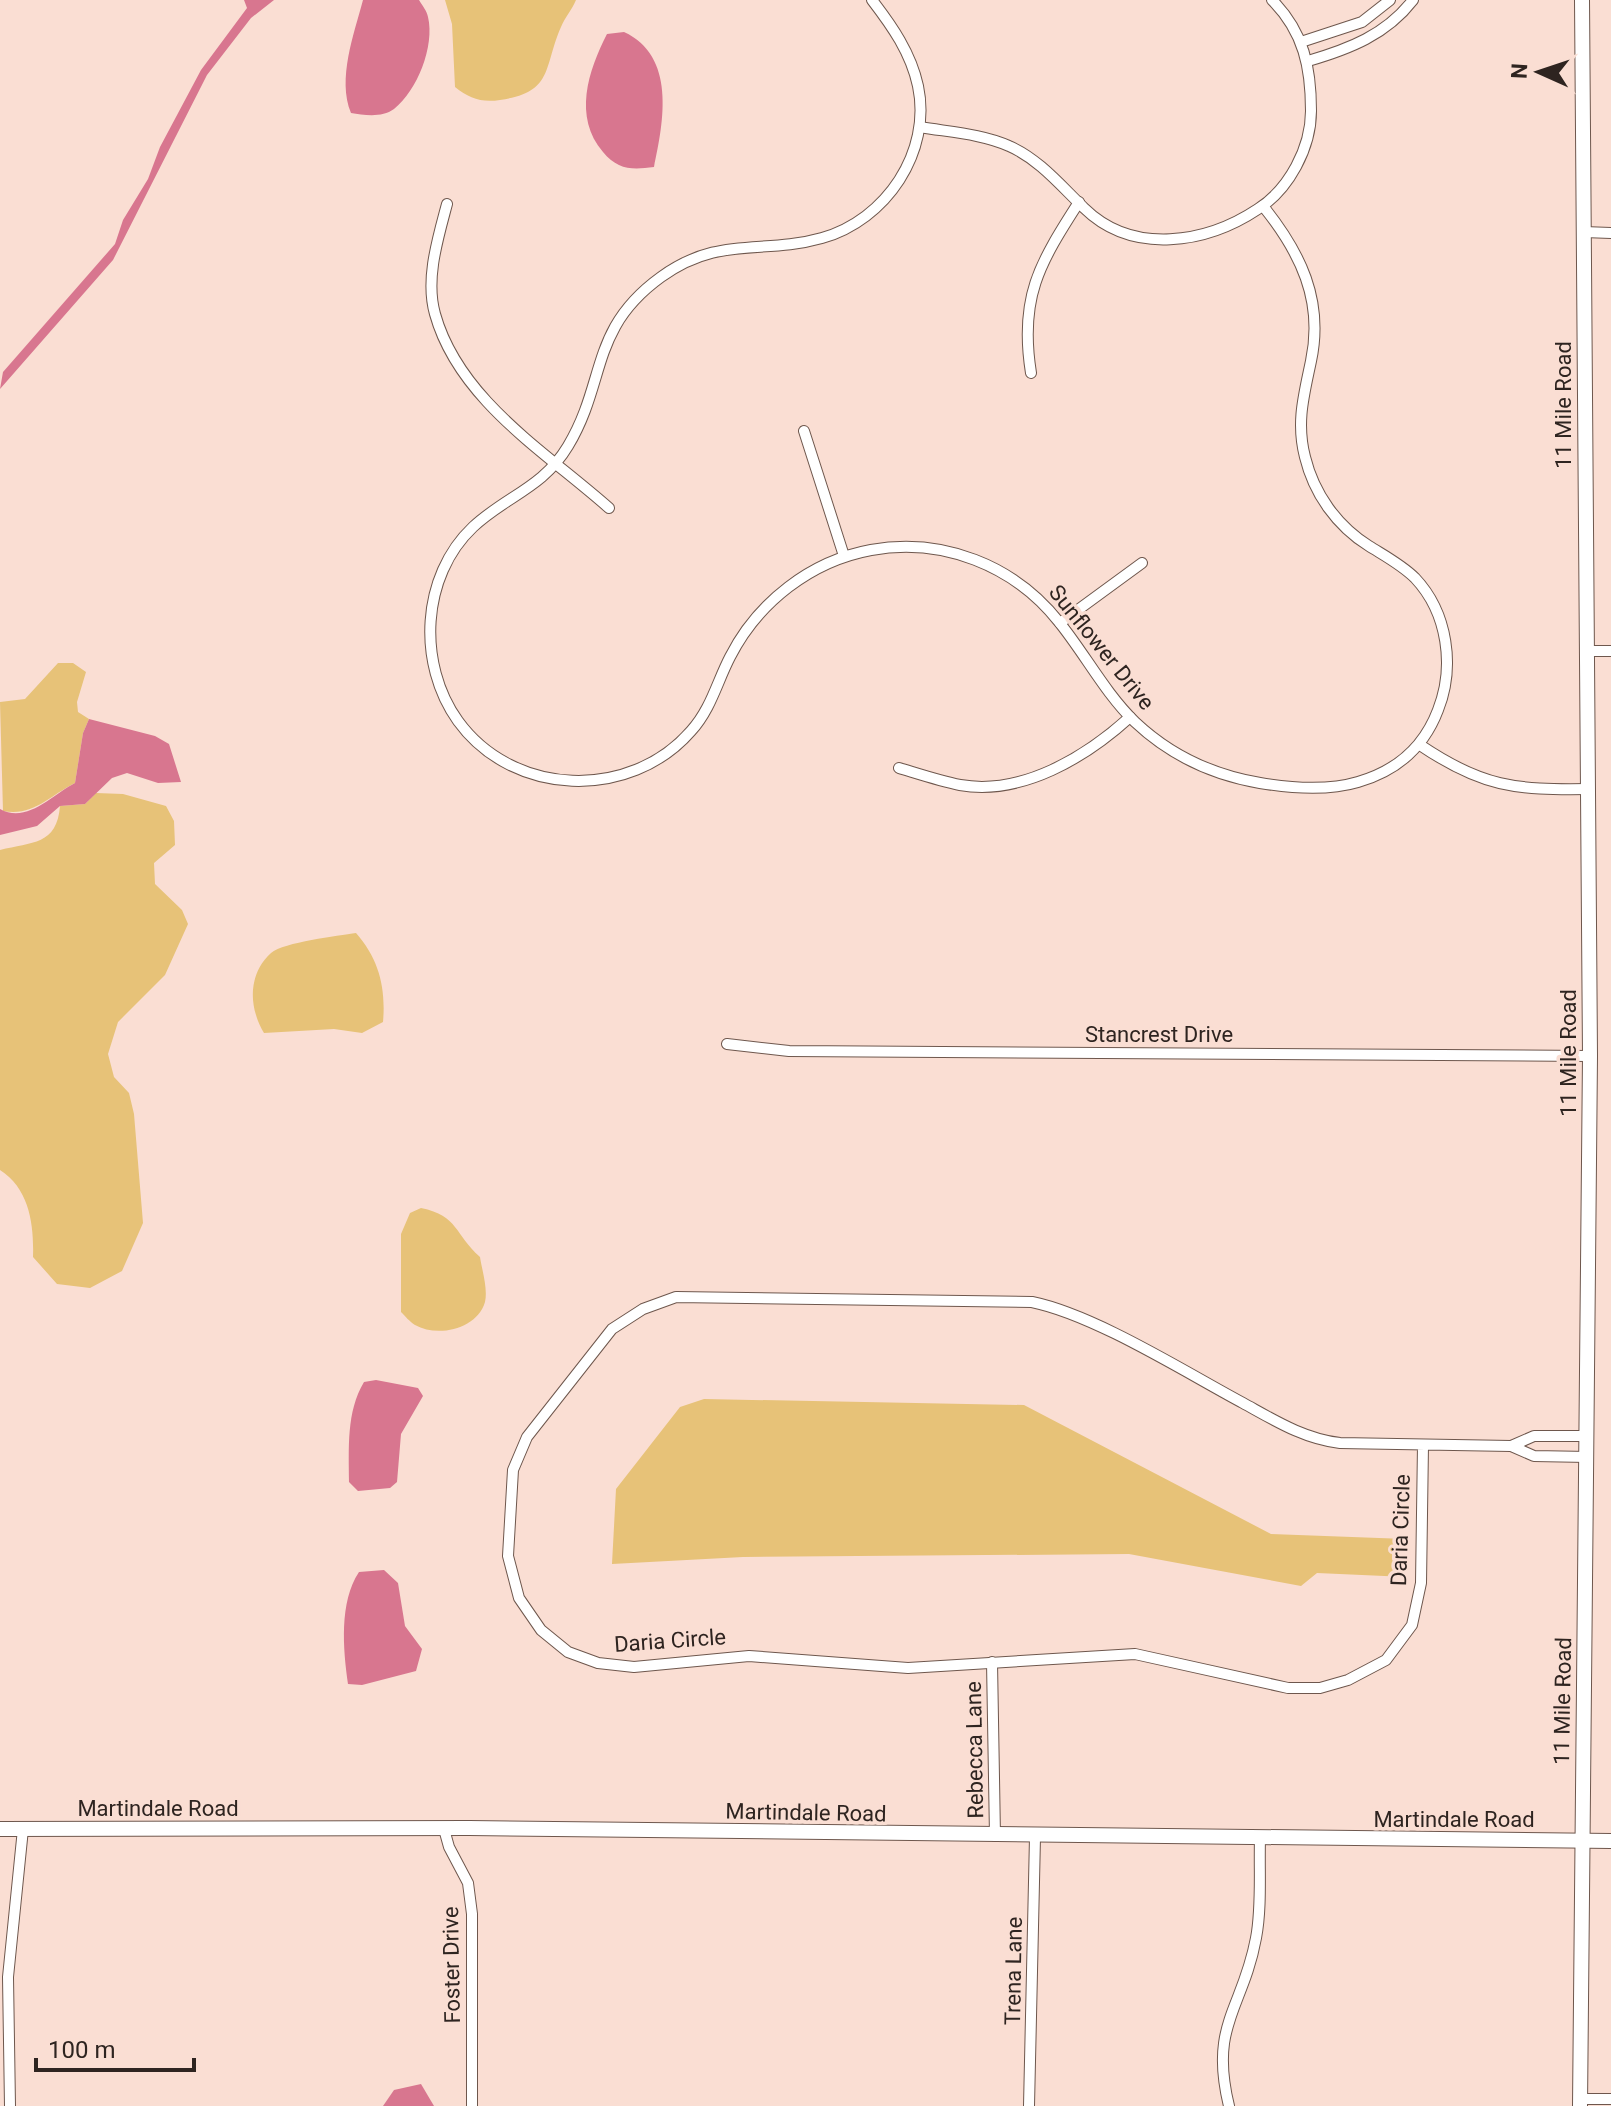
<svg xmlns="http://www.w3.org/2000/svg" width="1611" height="2106" font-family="Roboto,sans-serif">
<rect width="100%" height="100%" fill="#faded3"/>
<!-- green -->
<g fill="#e7c278">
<path d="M 445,0 L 576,0 C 572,10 565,17 561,27 C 543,68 554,92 500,100 C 481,103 469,98 455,87 L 452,24 Z"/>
<path d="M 58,663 L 73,663 L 86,672 L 77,702 L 78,712 L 89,719 L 83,733 L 75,783 C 49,796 33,817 3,811 L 0,702 L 25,699 Z"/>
<path d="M 96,793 L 123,794 L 166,806 L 174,821 L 175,845 L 154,863 L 155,884 L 182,910 L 188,924 L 165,975 L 118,1022 L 108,1054 L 114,1077 L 129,1093 L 134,1114 L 143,1223 L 122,1271 L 90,1288 L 57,1284 L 33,1257 C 34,1226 30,1189 0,1170 L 0,850 C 32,842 57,845 60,806 L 85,804 Z"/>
<path d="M 356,933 C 379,959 386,988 383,1022 L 362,1033 L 334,1029 L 264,1033 C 249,1008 247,975 271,953 C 284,942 338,936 356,933 Z"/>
<path d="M 421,1208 C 459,1216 454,1234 480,1257 C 482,1270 488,1289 485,1302 C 477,1329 438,1338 415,1325 C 410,1322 405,1316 401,1312 L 401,1234 L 410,1213 Z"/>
<path d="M 704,1399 L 1024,1405 L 1271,1534 L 1406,1539 L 1407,1577 L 1317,1573 L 1301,1586 L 1129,1554 L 743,1557 L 612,1564 L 616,1489 L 680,1407 Z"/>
</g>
<!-- water -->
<g fill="#d8768f">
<path d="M 244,0 L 274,0 L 251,18 L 207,75 L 113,260 L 0,389 L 3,372 L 115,244 L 123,220 L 148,179 L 160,147 L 201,70 L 247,8 Z"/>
<path d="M 363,0 L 419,0 C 422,5 427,11 428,17 C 435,46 417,91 394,109 C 382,118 364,115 351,113 C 337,79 354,34 363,0 Z"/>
<path d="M 624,32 C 676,56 664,121 654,167 C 632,170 618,170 603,152 C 573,117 588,71 607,34 Z"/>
<path d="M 89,719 L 155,736 L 169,744 L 181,782 L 158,783 L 127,773 L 112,778 L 85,804 L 60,806 L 37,826 L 0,835 L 0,809 C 27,824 52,795 75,783 L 83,733 Z"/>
<path d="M 376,1380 L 418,1388 L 423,1396 L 401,1434 L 397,1482 L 390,1488 L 358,1491 L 349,1482 C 349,1449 346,1412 364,1382 Z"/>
<path d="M 384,1570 L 398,1583 L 405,1626 L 422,1649 L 416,1671 L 362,1685 L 348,1684 C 343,1649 339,1602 359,1572 Z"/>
<path d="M 421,2084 L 434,2106 L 383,2106 L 394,2090 Z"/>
</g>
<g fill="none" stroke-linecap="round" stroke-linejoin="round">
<defs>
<g id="street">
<path d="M 872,0 C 892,26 911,53 918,86 C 932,152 886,220 822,238 C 762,255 719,235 661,277 C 589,329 607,381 568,446 C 543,488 506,496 473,527 C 421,576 417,664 458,721 C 513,797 630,801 691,731 C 711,709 717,682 730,657 C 758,602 811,561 871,550 C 942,537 1014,565 1059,622 C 1085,654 1105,693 1135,722 C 1170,755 1213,775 1260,783 C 1290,788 1328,791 1358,782 C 1396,771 1424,747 1438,710 C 1455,667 1448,613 1415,578 C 1402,565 1385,556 1369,546 C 1337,526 1314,494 1305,457 C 1296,422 1304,395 1311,361 C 1324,300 1300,252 1263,206"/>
<path d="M 1301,42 L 1362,22 L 1390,0"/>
<path d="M 1308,61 C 1349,49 1386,35 1413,0"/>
<path d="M 920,127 C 949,132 983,134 1009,146 C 1039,159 1061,186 1084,208 C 1133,256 1207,243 1258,209 C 1289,189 1311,148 1311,111 C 1311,68 1304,32 1272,0"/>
<path d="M 447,204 C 438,238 425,279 435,314 C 459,400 546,452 609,508"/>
<path d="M 1584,232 L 1611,233"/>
<path d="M 1031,373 C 1019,298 1039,264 1079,202"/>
<path d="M 804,431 L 844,556"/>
<path d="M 1060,623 L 1142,563"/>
<path d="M 1587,651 L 1611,651"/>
<path d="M 1420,745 C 1482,787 1515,790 1588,789"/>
<path d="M 899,768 C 919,774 940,781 960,785 C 1022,796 1086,757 1130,717"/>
<path d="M 727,1044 L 789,1051 L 1590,1056"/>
<path d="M 1423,1445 L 1421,1583 L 1412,1625 L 1386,1660 L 1348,1680 L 1320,1688 L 1288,1688 L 1135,1654 L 908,1668 L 749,1656 L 634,1667 L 598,1663 L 568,1652 L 541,1630 L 519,1598 L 508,1556 L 513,1470 L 527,1437 L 612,1329 L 643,1309 L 676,1297 L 1032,1302 C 1095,1315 1185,1372 1243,1403 C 1274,1420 1304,1439 1340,1443 L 1511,1446 L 1534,1436 L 1588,1436"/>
<path d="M 1511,1446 L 1534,1456 L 1588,1457"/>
<path d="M 992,1662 L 995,1836"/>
<path d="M 444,1829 L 449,1847 L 468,1883 L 472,1914 L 472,2106"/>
<path d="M 1580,2099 L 1611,2099"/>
<path d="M 10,2106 L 8,1977 L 23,1829"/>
<path d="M 1029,2106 L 1035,1837"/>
<path d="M 1229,2106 C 1209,2024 1243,2009 1256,1938 C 1262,1907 1259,1870 1260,1839"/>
</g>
<g id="secondary">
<path d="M 0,1829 L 469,1828 L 1611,1841"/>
<path d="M 1580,2106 L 1590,1056 L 1582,0"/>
</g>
</defs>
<!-- street casing -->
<use href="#street" stroke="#6e574d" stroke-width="12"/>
<!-- secondary casing -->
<use href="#secondary" stroke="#6e574d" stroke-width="16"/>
<!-- street -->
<use href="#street" stroke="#fff" stroke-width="10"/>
<!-- secondary -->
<use href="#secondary" stroke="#fff" stroke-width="14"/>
</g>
<g text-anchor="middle" stroke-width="7" stroke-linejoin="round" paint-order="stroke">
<!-- street labels -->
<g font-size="22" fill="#2e2420" stroke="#faded3">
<text transform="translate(1563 405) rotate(-90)" y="8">11 Mile Road</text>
<text transform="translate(1102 647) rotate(51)" y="8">Sunflower Drive</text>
<text x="1159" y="1042">Stancrest Drive</text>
<text transform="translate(1568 1053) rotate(-90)" y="8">11 Mile Road</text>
<text transform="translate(1400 1530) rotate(-88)" y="8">Daria Circle</text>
<text transform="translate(670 1640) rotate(-4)" y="8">Daria Circle</text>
<text transform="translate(1562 1701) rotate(-89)" y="8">11 Mile Road</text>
<text transform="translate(974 1750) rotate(-91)" y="8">Rebecca Lane</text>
<text x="158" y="1816">Martindale Road</text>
<text transform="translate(806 1812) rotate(1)" y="8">Martindale Road</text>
<text x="1454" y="1827">Martindale Road</text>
<text transform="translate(451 1965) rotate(-91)" y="8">Foster Drive</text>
<text transform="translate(1013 1971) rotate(-89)" y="8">Trena Lane</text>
</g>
</g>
<!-- north arrow -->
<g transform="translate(1539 72) rotate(273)" stroke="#faded3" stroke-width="6" paint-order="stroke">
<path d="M0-6L14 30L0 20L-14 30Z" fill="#2e2420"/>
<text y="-12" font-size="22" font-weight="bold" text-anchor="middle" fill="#2e2420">N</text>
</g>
<!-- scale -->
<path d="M36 2058v12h158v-12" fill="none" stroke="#2e2420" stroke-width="4"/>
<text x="48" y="2058" font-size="24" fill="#2e2420" stroke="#faded3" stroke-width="6" paint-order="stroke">100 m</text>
</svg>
